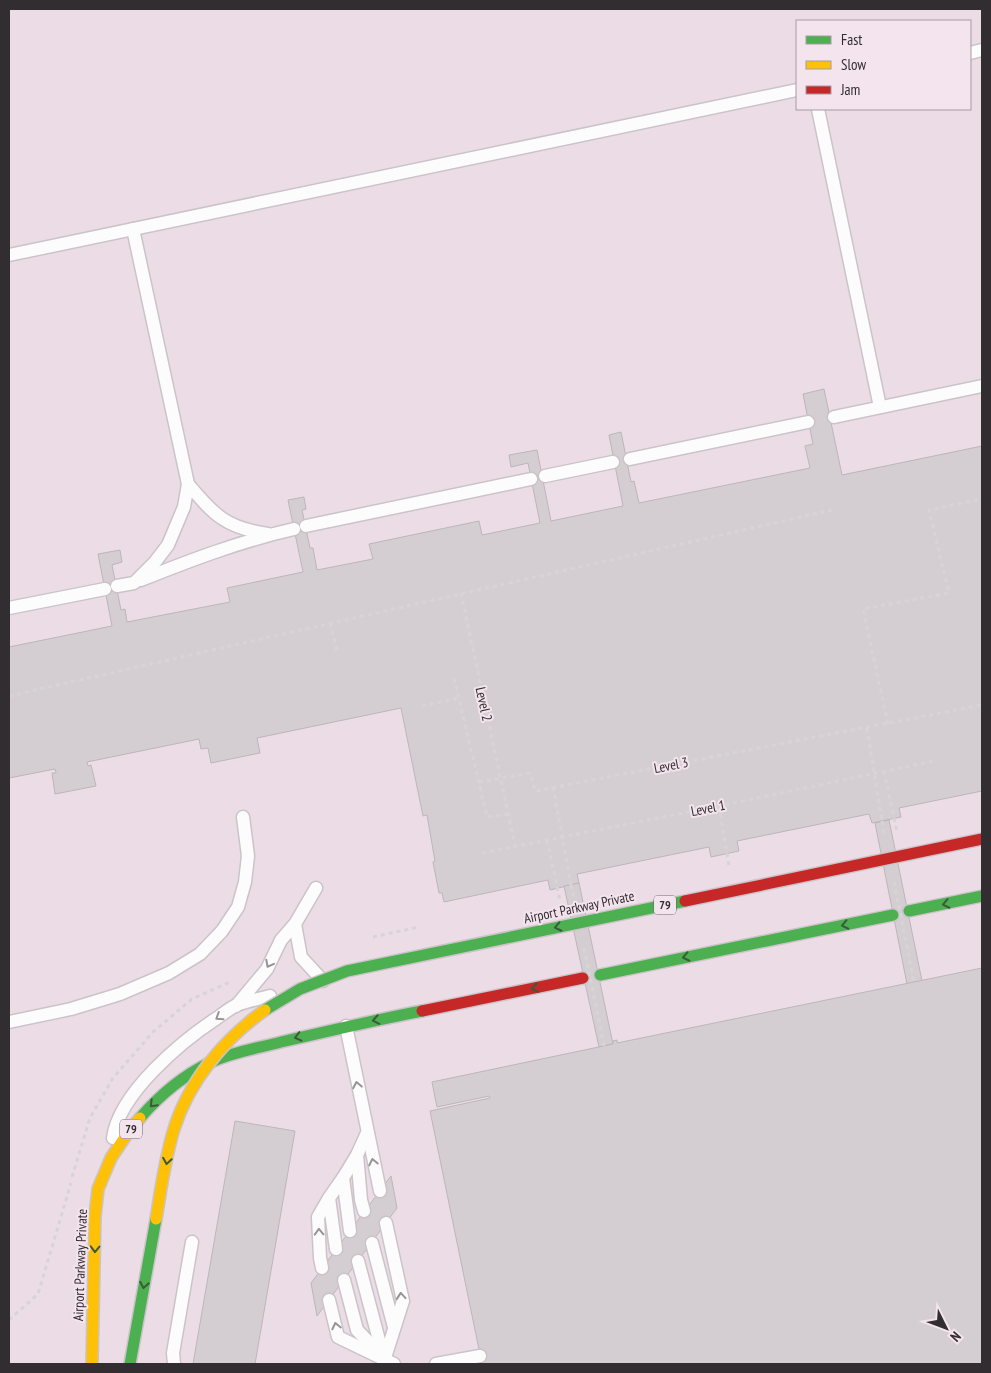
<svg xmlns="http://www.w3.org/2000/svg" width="991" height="1373" font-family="'PT Sans Narrow',sans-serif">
<rect width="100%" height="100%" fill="#f0e8ed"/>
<!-- built -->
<path fill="#ecdce6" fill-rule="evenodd" d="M 9,9 L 982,9 L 982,1364 L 9,1364 ZM 797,21 L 970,21 L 970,109 L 797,109 Z"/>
<!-- building -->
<g fill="#d4ced2" stroke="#bcb6ba">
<path d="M 824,389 L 842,475 L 982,446 L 982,791 L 899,808 L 901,817 L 872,823 L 869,814 L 737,841 L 739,851 L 711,857 L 709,847 L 577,874 L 579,883 L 550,890 L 548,880 L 444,902 L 442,893 L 439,893 L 433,862 L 435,861 L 427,815 L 423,816 L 401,708 L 257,738 L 260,753 L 211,763 L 208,748 L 201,749 L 199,739 L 87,762 L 88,766 L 91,765 L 96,786 L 55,794 L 52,773 L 56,773 L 55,769 L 9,778 L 9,647 L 112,626 L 98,554 L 120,550 L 122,562 L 112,565 L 121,610 L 125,609 L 127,622 L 230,602 L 227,588 L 303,572 L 288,500 L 304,497 L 306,509 L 302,510 L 310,548 L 313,548 L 317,570 L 373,559 L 369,544 L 479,521 L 482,535 L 540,523 L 528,463 L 511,467 L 509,455 L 537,450 L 551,521 L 623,506 L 609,435 L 621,432 L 631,482 L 634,481 L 639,503 L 810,468 L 805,446 L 813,444 L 803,394 Z"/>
<path d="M 889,820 L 922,981 L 907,984 L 875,823 Z"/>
<path d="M 579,883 L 613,1044 L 599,1047 L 564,886 Z"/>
<path d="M 982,968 L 982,1364 L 482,1364 L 430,1111 L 490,1098 L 489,1096 L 437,1107 L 432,1082 L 613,1044 L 613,1041 L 617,1040 L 617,1043 Z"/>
<path d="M 235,1121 L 295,1131 L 255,1364 L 193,1364 Z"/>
<path d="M 391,1176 L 397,1208 L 317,1316 L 311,1283 Z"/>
</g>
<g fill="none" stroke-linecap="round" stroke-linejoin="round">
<defs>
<g id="lane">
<path d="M 970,53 L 982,50"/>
<path d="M 818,109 L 880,407"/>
<path d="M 9,255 L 797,90"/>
<path d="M 834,417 L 982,386"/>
<path d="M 630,459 L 808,422"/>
<path d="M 545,476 L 613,462"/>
<path d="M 188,484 C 214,515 226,528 268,534"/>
<path d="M 306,526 L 531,479"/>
<path d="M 141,580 C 191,560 241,541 294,529"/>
<path d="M 117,586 L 134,583 L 155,562 L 168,545 L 184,507 L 188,484 L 133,229"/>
<path d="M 9,608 L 105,589"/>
<path d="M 295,924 L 301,957 L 323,981"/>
<path d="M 236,1006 L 267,969 L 281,940 L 295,924 L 316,888"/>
<path d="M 9,1022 L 71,1009 L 120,994 L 169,973 L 200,954 L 222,931 L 238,907 L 245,882 L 248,856 L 243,817"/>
<path d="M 346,1026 L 380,1191"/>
<path d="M 113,1138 C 119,1093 182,1041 217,1018 C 223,1014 230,1008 237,1005 C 247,1001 259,999 270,996"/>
<path d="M 357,1155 L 361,1200 L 364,1211"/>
<path d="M 350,1231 L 343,1178 L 357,1155 L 367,1133"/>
<path d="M 372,1243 L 394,1327"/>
<path d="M 336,1249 L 329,1198 L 343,1178"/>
<path d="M 358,1261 L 384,1359"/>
<path d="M 322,1268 L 320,1258 L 318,1217 L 329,1198"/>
<path d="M 344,1280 L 357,1330 L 379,1353"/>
<path d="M 329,1300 L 338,1337 L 394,1364"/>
<path d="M 174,1364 L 173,1353 L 192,1242"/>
<path d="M 383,1364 L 403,1301 L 386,1223"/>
<path d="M 436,1364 L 480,1356"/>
</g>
<g id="fast">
<path d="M 909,911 L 982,896"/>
<path d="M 600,975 L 893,915"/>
<path d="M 140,1118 C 159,1096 184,1075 211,1062 C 233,1052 258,1048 281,1042 C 328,1031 375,1020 422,1011"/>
<path d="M 130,1364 L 156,1219"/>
</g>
<path id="slow" d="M 92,1364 L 95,1216 L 98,1189 L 111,1158 L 131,1128 L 140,1118"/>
<path id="jam" d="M 422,1011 L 583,978"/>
</defs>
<!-- lane casing -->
<use href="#lane" stroke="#cac4c8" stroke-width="15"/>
<!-- fast casing -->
<use href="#fast" stroke="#cac4c8" stroke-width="14"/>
<!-- slow casing -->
<use href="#slow" stroke="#cac4c8" stroke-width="14"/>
<!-- jam casing -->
<use href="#jam" stroke="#cac4c8" stroke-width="14"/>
<!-- path -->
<g stroke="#d7d4d6" stroke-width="3" stroke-dasharray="4 4" stroke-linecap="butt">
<path d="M 461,593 L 515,846"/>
<path d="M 330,623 L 337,651"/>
<path d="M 454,678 L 487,817 L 508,814"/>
<path d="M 9,696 L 832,510"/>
<path d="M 422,706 L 459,698"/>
<path d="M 888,724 L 863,609 L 949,593 L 929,510 L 982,499"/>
<path d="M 867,728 L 882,821"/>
<path d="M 884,771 L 897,832"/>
<path d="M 479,782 L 530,773 L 535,791 L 982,705"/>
<path d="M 553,787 L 571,885"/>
<path d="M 719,806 L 729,866"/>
<path d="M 547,840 L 560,901"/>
<path d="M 482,853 L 719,806 L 934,761"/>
<path d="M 373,937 L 419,927"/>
<path d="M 72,1177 L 90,1118 L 113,1078 L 153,1032 L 192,999 L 232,981"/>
<path d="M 9,1320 L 38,1294 L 71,1183"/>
</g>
<!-- lane -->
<use href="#lane" stroke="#fdfcfc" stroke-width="12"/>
<!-- fast -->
<use href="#fast" stroke="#4caf50" stroke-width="11"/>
<!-- slow -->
<use href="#slow" stroke="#ffc107" stroke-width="11"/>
<!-- jam -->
<use href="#jam" stroke="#c62828" stroke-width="11"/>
<defs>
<path id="fast-bridge" d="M 265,1010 L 300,989 L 347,971 L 685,901"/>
<path id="slow-bridge" d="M 156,1219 C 161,1189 165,1158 174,1129 C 189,1081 224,1039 265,1010"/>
<path id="jam-bridge" d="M 685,901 L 982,839"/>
</defs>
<!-- fast-bridge casing -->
<use href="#fast-bridge" stroke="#cac4c8" stroke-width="14" stroke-linecap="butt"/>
<!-- slow-bridge casing -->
<use href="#slow-bridge" stroke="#cac4c8" stroke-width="14" stroke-linecap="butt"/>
<!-- jam-bridge casing -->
<use href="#jam-bridge" stroke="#cac4c8" stroke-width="14" stroke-linecap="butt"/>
<!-- path-bridge -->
<g stroke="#d7d4d6" stroke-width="3" stroke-dasharray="4 4" stroke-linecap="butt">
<path d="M 882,821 L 884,835"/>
<path d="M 894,882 L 914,982"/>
<path d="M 571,885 L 574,898"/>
<path d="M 584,948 L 604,1046"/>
</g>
<!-- fast-bridge -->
<use href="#fast-bridge" stroke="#4caf50" stroke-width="11"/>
<!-- slow-bridge -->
<use href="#slow-bridge" stroke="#ffc107" stroke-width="11"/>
<!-- jam-bridge -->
<use href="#jam-bridge" stroke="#c62828" stroke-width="11"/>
</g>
<!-- one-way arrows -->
<defs><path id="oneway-chevron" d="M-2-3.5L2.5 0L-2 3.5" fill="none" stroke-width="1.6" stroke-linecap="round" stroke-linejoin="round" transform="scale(1.25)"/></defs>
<g stroke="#3b5a3b">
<use href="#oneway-chevron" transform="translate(946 904) rotate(168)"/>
<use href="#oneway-chevron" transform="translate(845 925) rotate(168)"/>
<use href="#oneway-chevron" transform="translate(558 927) rotate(168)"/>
<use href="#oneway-chevron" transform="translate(686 957) rotate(168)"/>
<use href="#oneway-chevron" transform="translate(535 988) rotate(169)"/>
<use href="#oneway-chevron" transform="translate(376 1020) rotate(169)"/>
<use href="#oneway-chevron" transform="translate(298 1037) rotate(166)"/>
<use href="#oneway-chevron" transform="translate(153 1104) rotate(135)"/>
<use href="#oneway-chevron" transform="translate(167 1161) rotate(99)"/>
<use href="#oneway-chevron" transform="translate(95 1249) rotate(91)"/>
<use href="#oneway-chevron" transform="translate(144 1285) rotate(100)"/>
</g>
<g stroke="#989496">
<use href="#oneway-chevron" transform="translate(269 964) rotate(118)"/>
<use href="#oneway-chevron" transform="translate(219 1017) rotate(147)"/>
<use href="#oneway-chevron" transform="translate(357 1085) rotate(-101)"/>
<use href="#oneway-chevron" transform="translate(373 1162) rotate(-102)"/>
<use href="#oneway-chevron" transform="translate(319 1232) rotate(-92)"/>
<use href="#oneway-chevron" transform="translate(401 1296) rotate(-95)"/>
<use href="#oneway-chevron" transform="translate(336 1326) rotate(-103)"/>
</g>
<g text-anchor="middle" stroke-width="4" stroke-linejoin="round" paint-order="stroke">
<!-- shield labels -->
<g fill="#f3e4ee" stroke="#6c6469" stroke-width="1">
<rect x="654" y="895.5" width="22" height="19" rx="4"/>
<rect x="120" y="1119.5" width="22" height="19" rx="4"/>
</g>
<g font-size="12" font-weight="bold" fill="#322d30">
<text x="665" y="909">79</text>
<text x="131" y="1133">79</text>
</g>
<!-- street labels -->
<g font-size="14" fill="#322d30" stroke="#f3e4ee">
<text transform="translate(484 704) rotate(78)" y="5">Level 2</text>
<text transform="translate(671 765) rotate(-11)" y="5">Level 3</text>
<text transform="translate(708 808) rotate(-11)" y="5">Level 1</text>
<text transform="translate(579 907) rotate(-12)" y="5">Airport Parkway Private</text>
<text transform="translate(80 1265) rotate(-88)" y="5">Airport Parkway Private</text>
</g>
</g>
<!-- border -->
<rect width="991" height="1373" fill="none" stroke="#322d30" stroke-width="20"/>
<!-- legend -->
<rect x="796" y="20" width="175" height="90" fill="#f3e4ee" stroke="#a69ba2"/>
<rect x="806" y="36" width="25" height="8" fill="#4caf50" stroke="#a69ba2"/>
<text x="841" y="45" font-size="15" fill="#322d30">Fast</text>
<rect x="806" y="61" width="25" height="8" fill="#ffc107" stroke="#a69ba2"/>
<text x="841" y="70" font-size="15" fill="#322d30">Slow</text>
<rect x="806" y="86" width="25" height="8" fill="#c62828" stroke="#a69ba2"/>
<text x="841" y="95" font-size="15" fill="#322d30">Jam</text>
<!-- north arrow -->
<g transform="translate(946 1328) rotate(132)" stroke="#f3e4ee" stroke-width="4" paint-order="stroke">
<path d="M0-4L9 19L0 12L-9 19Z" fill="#322d30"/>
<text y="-8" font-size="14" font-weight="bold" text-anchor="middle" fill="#322d30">N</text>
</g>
</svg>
